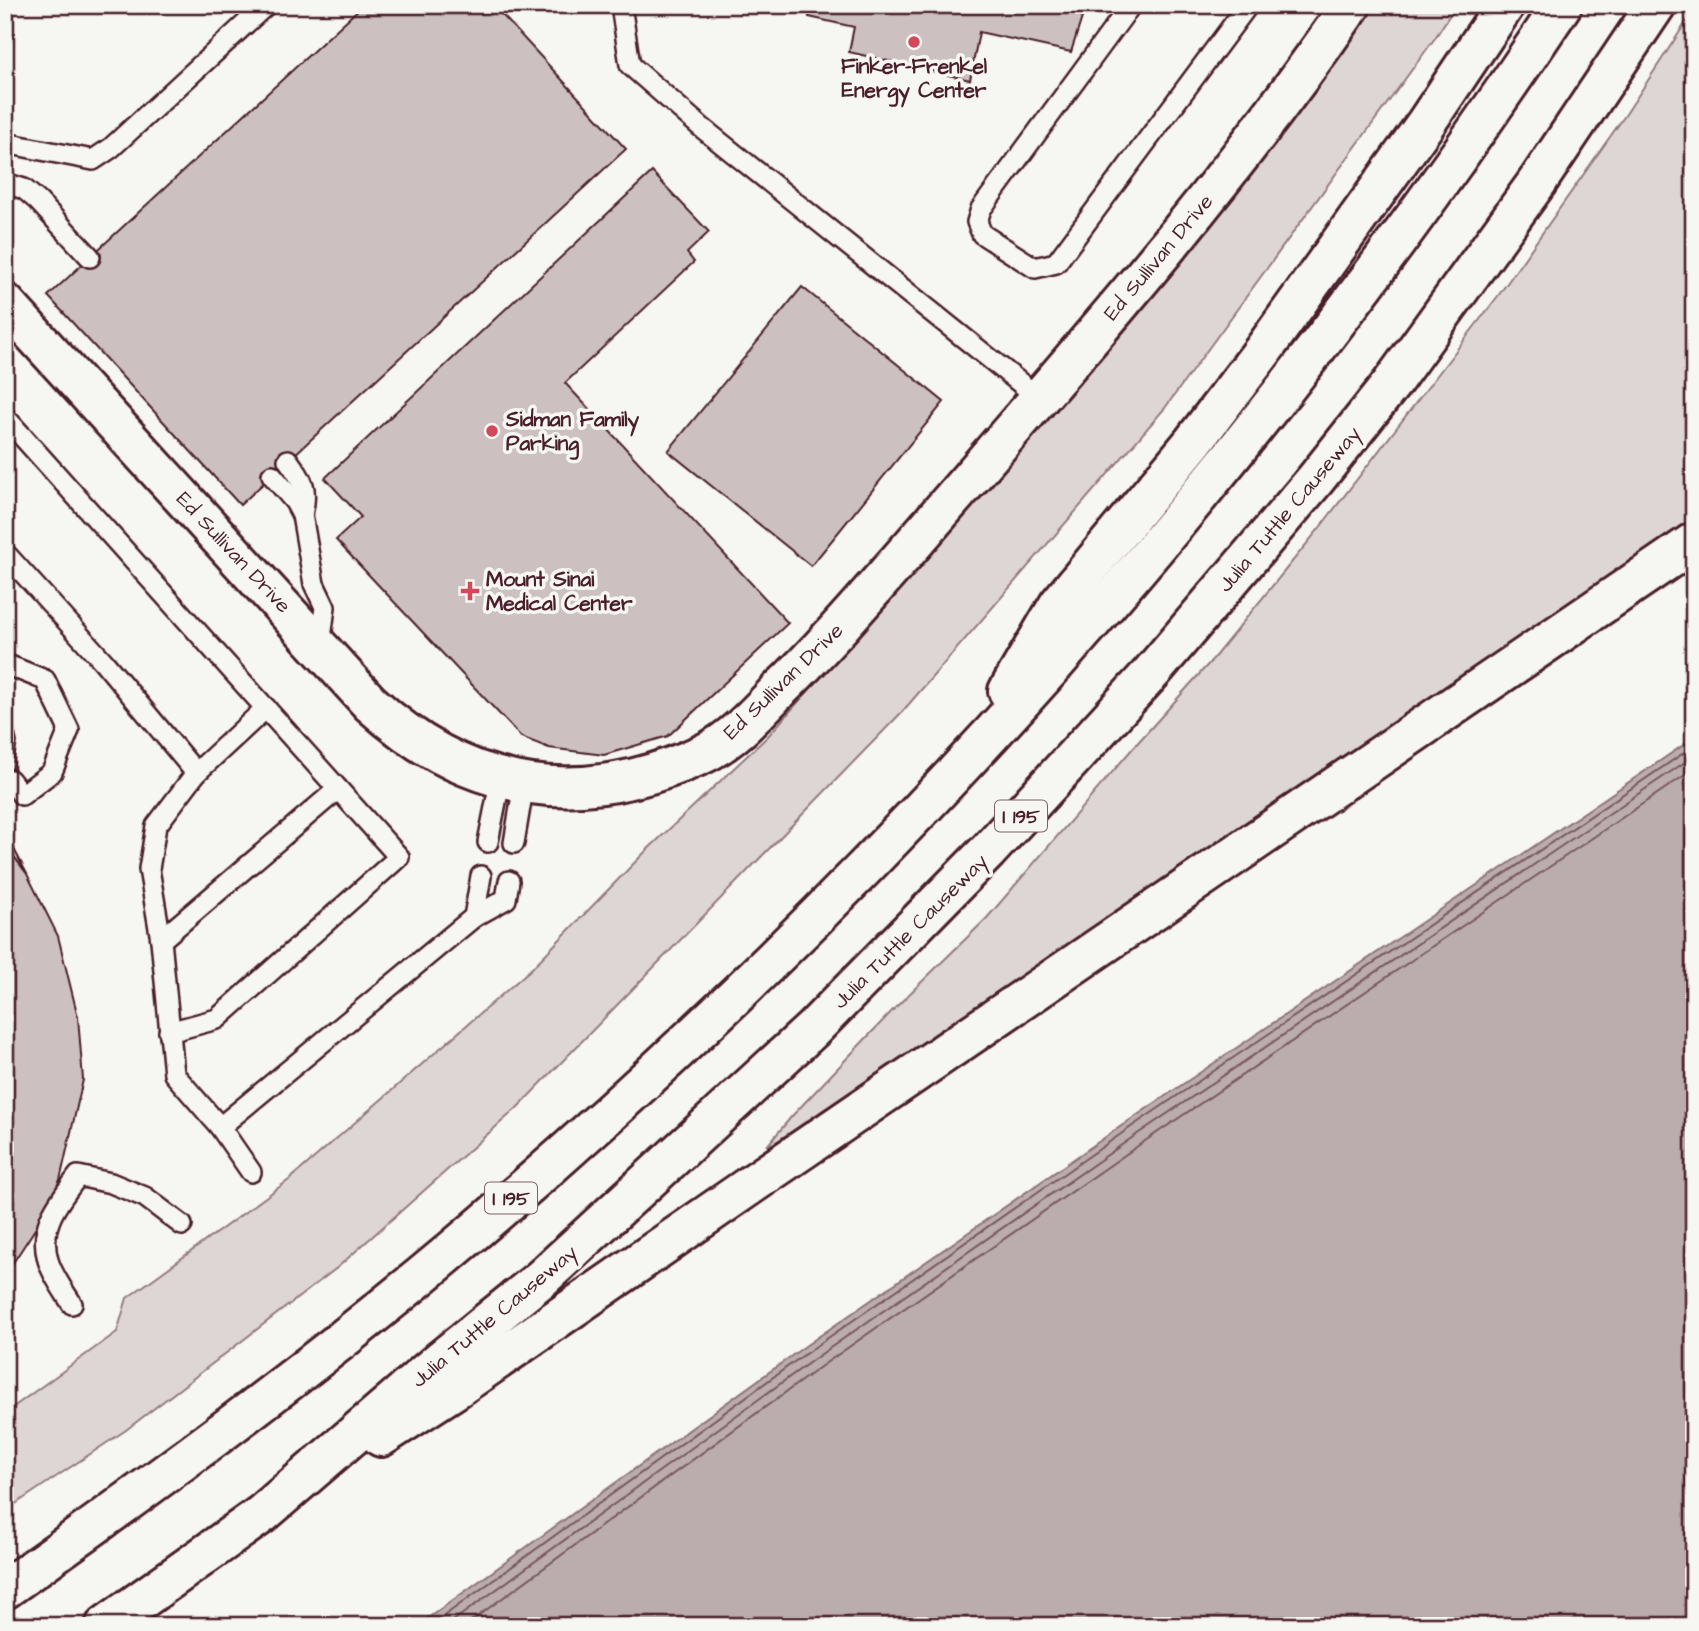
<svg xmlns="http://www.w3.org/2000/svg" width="1699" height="1631" font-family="'Architects Daughter',sans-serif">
<rect width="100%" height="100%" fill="#f6f6f2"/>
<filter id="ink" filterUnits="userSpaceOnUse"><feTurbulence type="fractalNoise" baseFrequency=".0143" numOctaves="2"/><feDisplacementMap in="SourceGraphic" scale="14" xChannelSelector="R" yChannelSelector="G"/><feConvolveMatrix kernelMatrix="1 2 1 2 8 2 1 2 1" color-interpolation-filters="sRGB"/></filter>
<g filter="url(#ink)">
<!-- green -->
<g fill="#ddd6d5" stroke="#947a80" stroke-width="2">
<path d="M 1369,5 L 1456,5 L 1435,38 L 1165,408 L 902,712 L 517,1108 L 338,1267 L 126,1430 L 5,1511 L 5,1413 L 117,1332 L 127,1298 L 289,1180 L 530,970 L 646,851 L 768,736 L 938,546 L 1116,336 Z"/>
<path d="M 1694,10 L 1694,520 L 876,1077 L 785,1138 L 767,1146 L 792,1116 L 894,1009 L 987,918 L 1133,748 L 1212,660 L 1318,530 L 1498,296 L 1626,114 Z"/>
</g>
<!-- water -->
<path fill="#bbadae" stroke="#8e747a" stroke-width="2" d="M 1694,738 L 1694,1626 L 417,1626 L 808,1344 L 1127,1122 Z"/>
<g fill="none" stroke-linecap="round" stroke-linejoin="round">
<!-- shore -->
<g stroke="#77585f" stroke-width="2">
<path d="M 430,1626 L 812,1349 L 1131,1127 L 1694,746"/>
<path d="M 446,1626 L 817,1357 L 1136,1135 L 1694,756"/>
<path d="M 464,1626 L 823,1365 L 1142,1143 L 1694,769"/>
</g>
</g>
<!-- building -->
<g fill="#ccc1c0" stroke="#4a1f2b" stroke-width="2">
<path d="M 363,5 L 493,5 L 626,149 L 240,505 L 48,296 Z"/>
<path d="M 812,5 L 1086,5 L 1071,52 L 979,32 L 970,80 L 849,52 L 854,27 L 809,17 Z"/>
<path d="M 652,172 L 709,232 L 687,253 L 694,262 L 565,383 L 788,623 L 668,736 L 604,755 L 549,748 L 521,737 L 336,540 L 361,517 L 325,478 Z"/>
<path d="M 802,287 L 944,402 L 811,566 L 668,451 Z"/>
<path d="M 5,717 L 14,729 L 17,742 L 8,794 L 9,831 L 15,851 L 27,874 L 5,845 Z"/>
<path d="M 5,845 L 27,874 L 58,936 L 78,1017 L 83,1080 L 60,1180 L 37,1226 L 5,1275 Z"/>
</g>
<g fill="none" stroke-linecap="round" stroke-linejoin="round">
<defs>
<g id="service">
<path d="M 621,5 L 630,65 L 701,127 L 1039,398"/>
<path d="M 1131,5 L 981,209 L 977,222 L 982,234 L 1035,268 L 1056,263 L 1248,5"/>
<path d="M 5,143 L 93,160 L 111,148 L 266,5"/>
<path d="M 5,183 L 24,189 L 38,201 L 90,257"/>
<path d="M 5,417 L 399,857 L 217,1019 L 169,1032"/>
<path d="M 288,460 C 304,482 308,488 302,515"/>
<path d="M 272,475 L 295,502 L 302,515 L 314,584 L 325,607 L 320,646"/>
<path d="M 5,553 L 103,661 L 196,773 L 266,708"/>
<path d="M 5,664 L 45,680 L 69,730 L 52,772 L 22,795 L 10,780"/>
<path d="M 196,773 L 156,826 L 149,869 L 161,940 L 174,1074 L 220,1127 L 474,917 L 506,899 L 509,881"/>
<path d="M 488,842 L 501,777"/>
<path d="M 514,843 L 524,783"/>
<path d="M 474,917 L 481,876"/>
<path d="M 161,940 L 338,789"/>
<path d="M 220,1127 L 251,1172"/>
<path d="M 72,1304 C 64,1291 52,1275 48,1260 C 38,1225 59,1202 78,1176 L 111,1183 L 145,1197 L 182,1225"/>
</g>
<path id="minor" d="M 5,303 L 370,703 C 469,794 581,810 703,754 C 731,741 755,715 776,693 C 825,646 869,594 914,543 C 1065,368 1220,196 1351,5"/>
<g id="motorway">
<path d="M 1008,691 L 1059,604 L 1193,442 L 1262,352 L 1426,123 L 1505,5"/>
<path d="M 381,1437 L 457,1388 L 752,1184 L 1694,542"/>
<path d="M 5,1589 C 155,1483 303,1375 444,1257 C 874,897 1252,473 1562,5"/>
<path d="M 105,1626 L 262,1514 L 443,1358 L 542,1278 L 813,1029 L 988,851 L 1152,672 L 1315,480 L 1392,383 L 1538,181 L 1656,5"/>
</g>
</defs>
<!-- service casing -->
<use href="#service" stroke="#4a1f2b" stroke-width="24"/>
<!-- minor casing -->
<use href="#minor" stroke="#4a1f2b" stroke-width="44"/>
<!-- motorway casing -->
<use href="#motorway" stroke="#4a1f2b" stroke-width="44"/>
<!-- service -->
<use href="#service" stroke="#f6f6f2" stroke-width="19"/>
<!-- minor -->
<use href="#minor" stroke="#f6f6f2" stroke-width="38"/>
<!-- motorway -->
<use href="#motorway" stroke="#f6f6f2" stroke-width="38"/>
</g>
</g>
<!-- markers -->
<g fill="#d1495b" stroke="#f6f6f2" stroke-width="2.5">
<circle cx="914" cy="42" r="7"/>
<circle cx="492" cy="431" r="7"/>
<path d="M466.5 580.5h7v7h7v7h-7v7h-7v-7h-7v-7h7z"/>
</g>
<g text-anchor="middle" stroke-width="7" stroke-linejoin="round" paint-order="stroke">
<!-- shield labels -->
<g fill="#f6f6f2" stroke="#7e6067" stroke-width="2">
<rect x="995" y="800.5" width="52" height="31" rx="5"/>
<rect x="485" y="1182.5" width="52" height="31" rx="5"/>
</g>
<g font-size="19" font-weight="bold" fill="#4a1f2b">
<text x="1021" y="823">I 195</text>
<text x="511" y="1205">I 195</text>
</g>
<!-- poi labels -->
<g font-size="21" font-weight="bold" fill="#4a1f2b" stroke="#f6f6f2" text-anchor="start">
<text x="914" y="73" text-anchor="middle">Finker-Frenkel<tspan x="914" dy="24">Energy Center</tspan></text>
<text x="506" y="426">Sidman Family<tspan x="506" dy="24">Parking</tspan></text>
<text x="486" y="586">Mount Sinai<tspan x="486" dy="24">Medical Center</tspan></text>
</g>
<!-- street labels -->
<g font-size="21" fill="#4a1f2b" stroke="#f6f6f2">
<text transform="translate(1158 257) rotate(-50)" y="7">Ed Sullivan Drive</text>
<text transform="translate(1289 509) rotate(-50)" y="7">Julia Tuttle Causeway</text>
<text transform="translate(234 552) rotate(47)" y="7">Ed Sullivan Drive</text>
<text transform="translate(783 681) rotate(-44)" y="7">Ed Sullivan Drive</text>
<text transform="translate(910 931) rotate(-45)" y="7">Julia Tuttle Causeway</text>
<text transform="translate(494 1316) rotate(-40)" y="7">Julia Tuttle Causeway</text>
</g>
</g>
<!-- margin -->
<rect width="1699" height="1631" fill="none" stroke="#f6f6f2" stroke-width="28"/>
<rect x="14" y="14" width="1671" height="1603" fill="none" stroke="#4a1f2b" stroke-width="2.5" filter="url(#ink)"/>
</svg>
